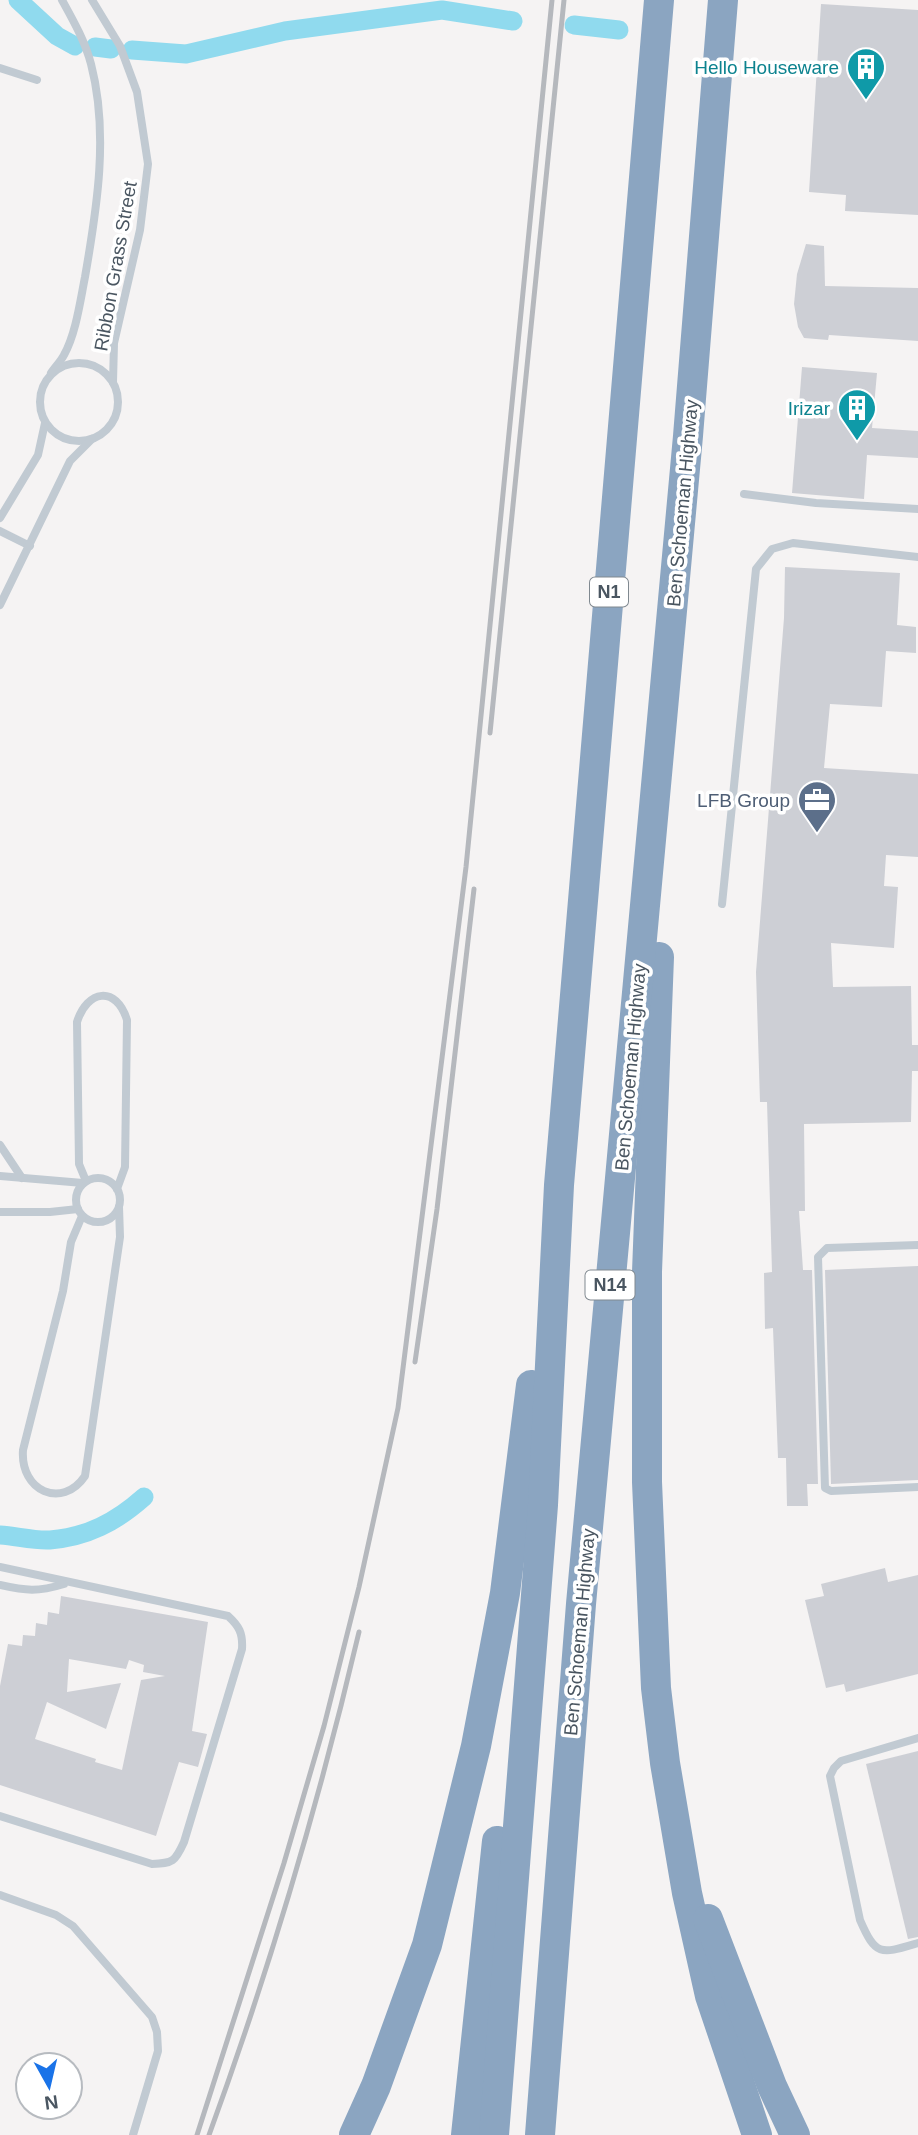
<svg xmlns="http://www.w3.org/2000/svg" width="918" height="2135" font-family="Helvetica,sans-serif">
<rect width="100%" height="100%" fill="#f5f3f3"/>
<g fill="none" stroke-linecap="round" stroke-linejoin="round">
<!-- canal -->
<g stroke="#90daee" stroke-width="19">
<path d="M 18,0 L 57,36 L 75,46"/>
<path d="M 574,25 L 619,30"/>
<path d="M 95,47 L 111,49"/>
<path d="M 132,50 L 186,54 L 285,31 L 442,10 L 513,21"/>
<path d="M 0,1535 C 16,1536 34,1541 50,1540 C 87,1537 116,1522 144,1497"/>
</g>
</g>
<!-- building -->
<g fill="#cdcfd5" fill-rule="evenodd">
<path d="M 821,4 L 918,10 L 918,215 L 845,211 L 846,195 L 809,192 Z"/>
<path d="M 806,244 L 824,246 L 825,286 L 918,288 L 918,341 L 829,335 L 828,340 L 804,338 L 798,327 L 794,304 L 797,274 Z"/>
<path d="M 802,367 L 877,373 L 872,428 L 918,431 L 918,458 L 867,455 L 864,499 L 792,493 Z"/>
<path d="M 785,567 L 900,573 L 897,625 L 916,627 L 916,653 L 886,651 L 882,707 L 830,704 L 824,768 L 918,774 L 918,857 L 886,855 L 884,886 L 898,887 L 894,948 L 831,943 L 833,987 L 911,986 L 912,1045 L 918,1045 L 918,1071 L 912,1071 L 911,1122 L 804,1124 L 805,1211 L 799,1211 L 803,1270 L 812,1270 L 818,1484 L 807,1484 L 808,1506 L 787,1506 L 786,1458 L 778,1458 L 773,1328 L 765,1329 L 764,1273 L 772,1272 L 767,1102 L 760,1102 L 756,972 L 784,618 Z"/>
<path d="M 918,1266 L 918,1480 L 831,1484 L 825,1270 Z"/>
<path d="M 885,1568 L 888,1582 L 918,1575 L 918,1674 L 846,1692 L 844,1684 L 826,1688 L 805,1600 L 824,1596 L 821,1584 Z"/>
<path d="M 61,1596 L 208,1622 L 192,1731 L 207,1734 L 198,1767 L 179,1762 L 156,1836 L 0,1785 L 0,1686 L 8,1644 L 22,1646 L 23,1635 L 35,1636 L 36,1623 L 47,1625 L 48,1612 L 59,1614 ZM 69,1659 L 126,1669 L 129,1660 L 144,1665 L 143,1672 L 165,1676 L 141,1680 L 122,1770 L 95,1762 L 96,1759 L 35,1739 L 47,1702 L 106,1729 L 121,1683 L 67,1692 Z"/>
<path d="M 918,1751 L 918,1937 L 908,1939 L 866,1764 Z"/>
</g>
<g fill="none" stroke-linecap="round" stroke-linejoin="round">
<!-- service -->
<g stroke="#c1cad2" stroke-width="8">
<path d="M 92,0 L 120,46 L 137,92 L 148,164 L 140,230 L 114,343 L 113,382"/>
<path d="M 0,68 L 37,80"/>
<circle cx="79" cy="402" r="39"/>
<path d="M 51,373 C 55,367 61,361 64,355 C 76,333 80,302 85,277 C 97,208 109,133 91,64 C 85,41 73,20 62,0"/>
<path d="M 744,494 L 816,503 L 918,509"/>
<path d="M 0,518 L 38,455 L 45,423"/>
<path d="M 0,531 L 30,546"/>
<path d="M 0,605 L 70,461 L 92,439"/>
<path d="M 722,904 L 756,569 L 772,549 L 793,543 L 918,557"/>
<path d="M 0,1145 L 22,1178"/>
<path d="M 0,1176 L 83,1183"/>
<circle cx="98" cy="1200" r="22"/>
<path d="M 86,1181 L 79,1164 L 77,1022 C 87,990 116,985 127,1020 L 125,1167 L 117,1189"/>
<path d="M 0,1212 L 50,1212 L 78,1209"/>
<path d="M 82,1216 L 71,1242 L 63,1291 L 23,1450 C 20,1491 62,1510 85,1476 L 120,1237 L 119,1207"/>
<path d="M 918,1245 L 827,1248 L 818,1257 L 825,1488 L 831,1491 L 918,1487"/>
<path d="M 0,1567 L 228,1616 C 239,1626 243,1633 242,1649 L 184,1842 C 175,1862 173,1863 152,1864 L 0,1816"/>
<path d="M 0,1585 C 26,1591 38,1592 64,1584"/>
<path d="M 918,1738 L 841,1761 L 834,1768 L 830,1776 L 860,1920 C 876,1957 881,1954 918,1943"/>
<path d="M 0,1895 L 56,1915 L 73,1926 L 152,2017 L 157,2032 L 158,2051 L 133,2135"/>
</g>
<!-- motorway -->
<g stroke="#8ba5c1" stroke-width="30">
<path d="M 659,957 L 647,1272 L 647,1482 L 656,1688 L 665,1763 L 687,1893 L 710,1996 L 757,2135"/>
<path d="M 708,1919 L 772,2086 L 795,2135"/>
<path d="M 354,2135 L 376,2086 L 427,1945 L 476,1746 L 505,1593 L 531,1385"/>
<path d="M 466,2135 L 497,1841"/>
<path d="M 494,2135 L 543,1505 L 559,1185 L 659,0"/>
<path d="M 540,2135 L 581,1604 L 688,436 L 723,0"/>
</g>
<!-- rail -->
<g stroke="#b5b8bd" stroke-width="5">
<path d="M 490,733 L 564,0"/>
<path d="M 415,1362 L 437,1209 L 474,889"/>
<path d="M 197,2135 L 284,1863 L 324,1726 L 359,1587 L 398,1408 L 466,867 L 552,0"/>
<path d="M 209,2135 C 269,1971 319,1802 359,1632"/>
</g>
</g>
<!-- icons -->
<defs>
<symbol id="building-pin" viewBox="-11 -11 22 30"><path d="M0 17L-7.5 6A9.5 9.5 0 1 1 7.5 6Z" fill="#0f9aa8" stroke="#fff"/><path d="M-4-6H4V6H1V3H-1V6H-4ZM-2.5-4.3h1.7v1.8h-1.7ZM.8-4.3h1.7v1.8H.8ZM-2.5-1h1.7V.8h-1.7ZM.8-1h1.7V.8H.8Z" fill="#fff"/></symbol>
<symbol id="office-pin" viewBox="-11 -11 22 30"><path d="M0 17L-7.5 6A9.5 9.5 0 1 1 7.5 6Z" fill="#5c6f8a" stroke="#fff"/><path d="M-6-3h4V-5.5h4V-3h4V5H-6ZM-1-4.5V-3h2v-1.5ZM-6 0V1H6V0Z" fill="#fff"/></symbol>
</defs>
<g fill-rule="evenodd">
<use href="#building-pin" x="844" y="45" width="44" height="60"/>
<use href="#building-pin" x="835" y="386" width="44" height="60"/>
<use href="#office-pin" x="795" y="778" width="44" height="60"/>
</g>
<g text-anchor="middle" stroke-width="7" stroke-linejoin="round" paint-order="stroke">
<!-- shield labels -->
<g fill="#fff" stroke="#808990" stroke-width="2">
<rect x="590" y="577.5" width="38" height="29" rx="5"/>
<rect x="585.5" y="1270.5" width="49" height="29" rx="5"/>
</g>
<g font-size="18" font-weight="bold" fill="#4a5661">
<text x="609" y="598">N1</text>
<text x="610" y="1291">N14</text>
</g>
<!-- culture labels -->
<g font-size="19" fill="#0d838f" stroke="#fff" text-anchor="end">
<text x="839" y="74">Hello Houseware</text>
<text x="830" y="415">Irizar</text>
</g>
<!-- street labels -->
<g font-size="19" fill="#4a5661" stroke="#fff">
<text transform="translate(115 266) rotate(-80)" y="7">Ribbon Grass Street</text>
<text transform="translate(682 503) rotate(-85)" y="7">Ben Schoeman Highway</text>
<text transform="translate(630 1067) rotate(-85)" y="7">Ben Schoeman Highway</text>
<text transform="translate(579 1632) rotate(-85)" y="7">Ben Schoeman Highway</text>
</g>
<!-- service labels -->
<g font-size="19" fill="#4e5e75" stroke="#fff" text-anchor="end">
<text x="790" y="807">LFB Group</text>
</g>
</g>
<!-- north arrow -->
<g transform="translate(49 2086) rotate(172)"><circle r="33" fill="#ffffff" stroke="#b7bbc0" stroke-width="2"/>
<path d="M0-5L12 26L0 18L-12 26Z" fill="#1a73e8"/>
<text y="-10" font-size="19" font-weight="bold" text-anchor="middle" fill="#4a5661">N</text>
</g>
</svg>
